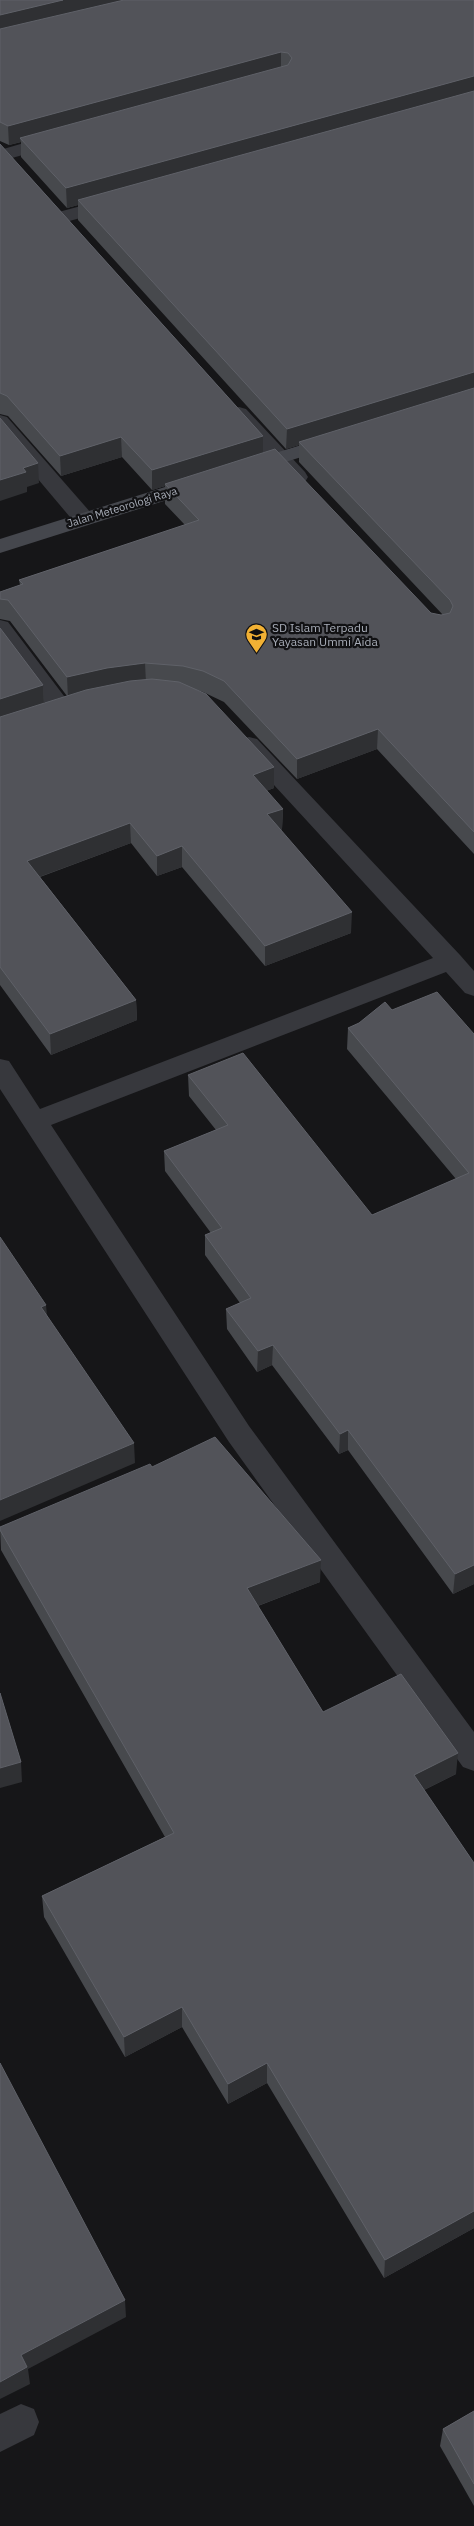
<svg xmlns="http://www.w3.org/2000/svg" width="474" height="2526" font-family="'IBM Plex Sans',sans-serif">
<rect width="100%" height="100%" fill="#161618"/>
<g fill="none" stroke-linecap="round" stroke-linejoin="round">
<!-- minor -->
<g fill="#37383d" fill-rule="evenodd">
<path d="M 58,133 L 65,135 L 67,139 L 65,143 L 5,160 L 0,158 L 0,150 Z"/>
<path d="M 114,197 L 121,199 L 124,203 L 121,207 L 62,223 L 55,221 L 52,217 L 55,213 Z"/>
<path d="M 239,407 L 246,409 L 305,472 L 308,477 L 305,482 L 297,483 L 289,482 L 232,417 L 229,413 L 232,409 Z"/>
<path d="M 0,415 L 7,417 L 91,513 L 94,518 L 91,523 L 83,524 L 75,523 L 0,434 Z"/>
<path d="M 0,620 L 8,622 L 67,700 L 87,696 L 95,698 L 99,703 L 95,708 L 61,716 L 53,714 L 0,643 Z"/>
<path d="M 249,737 L 257,739 L 460,955 L 474,971 L 474,996 L 465,993 L 446,972 L 51,1125 L 249,1426 L 474,1732 L 474,1771 L 463,1767 L 229,1442 L 0,1089 L 0,1059 L 9,1061 L 40,1109 L 433,958 L 241,749 L 237,744 L 241,739 Z"/>
<path d="M 21,2404 L 34,2409 L 39,2422 L 34,2435 L 0,2452 L 0,2414 Z"/>
</g>
<!-- secondary -->
<g fill="#45474d" fill-rule="evenodd">
<path d="M 334,435 L 341,437 L 344,441 L 341,445 L 246,474 L 239,472 L 235,468 L 239,464 Z"/>
<path d="M 200,476 L 208,477 L 211,482 L 208,487 L 0,553 L 0,539 Z"/>
</g>
</g>
<!-- wall -->
<g fill="#47494d">
<path d="M 0,0 L 474,0 L 474,854 L 377,749 L 297,779 L 224,702 L 203,692 L 196,690 L 274,788 L 266,791 L 283,809 L 282,829 L 281,830 L 351,933 L 265,966 L 182,867 L 157,876 L 131,843 L 40,877 L 136,1000 L 137,1020 L 51,1055 L 0,985 L 0,628 L 43,685 L 44,704 L 67,696 L 10,621 L 0,619 L 0,592 L 20,585 L 19,580 L 185,525 L 165,504 L 165,486 L 152,490 L 122,457 L 61,476 L 8,416 L 0,414 L 0,144 L 263,436 L 263,453 L 431,613 L 441,615 L 443,615 L 299,462 L 299,445 L 286,449 L 78,220 L 78,205 L 67,208 L 21,157 L 21,142 L 9,145 L 0,141 Z"/>
<path d="M 392,1010 L 474,1034 L 474,1584 L 453,1594 L 348,1450 L 339,1454 L 272,1365 L 257,1372 L 227,1329 L 226,1309 L 240,1303 L 205,1255 L 205,1235 L 211,1233 L 165,1171 L 164,1151 L 216,1130 L 189,1096 L 188,1075 L 372,1215 L 456,1179 L 347,1049 L 348,1028 Z"/>
<path d="M 152,1467 L 320,1582 L 258,1606 L 323,1712 L 456,1774 L 424,1790 L 474,1863 L 474,2228 L 384,2278 L 267,2083 L 228,2104 L 182,2027 L 125,2057 L 44,1917 L 42,1896 L 165,1837 L 1,1550 L 0,1527 Z"/>
<path d="M 474,2411 L 474,2506 L 440,2446 L 443,2429 Z"/>
</g>
<!-- shaded-wall -->
<g fill="#2f3033">
<path d="M 63,0 L 144,0 L 0,34 L 0,15 Z"/>
<path d="M 281,52 L 281,71 L 20,138 L 21,142 L 9,145 L 8,126 Z"/>
<path d="M 474,76 L 474,95 L 78,200 L 78,205 L 67,208 L 66,188 Z"/>
<path d="M 474,372 L 474,392 L 299,442 L 299,445 L 286,449 L 287,429 Z"/>
<path d="M 263,436 L 263,456 L 165,484 L 165,486 L 152,490 L 152,470 Z"/>
<path d="M 121,437 L 122,457 L 61,476 L 60,456 Z"/>
<path d="M 38,463 L 39,483 L 27,487 L 27,492 L 0,501 L 0,480 L 23,468 Z"/>
<path d="M 145,663 L 146,683 L 68,698 L 67,677 L 107,668 Z"/>
<path d="M 43,685 L 44,705 L 0,720 L 0,699 Z"/>
<path d="M 378,729 L 377,749 L 297,779 L 297,759 Z"/>
<path d="M 274,767 L 274,788 L 253,796 L 253,775 Z"/>
<path d="M 283,809 L 282,829 L 267,835 L 267,814 Z"/>
<path d="M 130,823 L 131,843 L 28,881 L 27,861 Z"/>
<path d="M 182,846 L 182,867 L 157,876 L 157,856 Z"/>
<path d="M 352,912 L 351,933 L 265,966 L 265,946 Z"/>
<path d="M 136,1000 L 137,1020 L 51,1055 L 50,1034 Z"/>
<path d="M 46,1305 L 48,1325 L 41,1307 Z"/>
<path d="M 273,1345 L 272,1365 L 257,1372 L 258,1351 Z"/>
<path d="M 348,1430 L 348,1450 L 339,1454 L 340,1434 Z"/>
<path d="M 134,1443 L 135,1463 L 0,1521 L 0,1500 Z"/>
<path d="M 321,1560 L 320,1582 L 247,1610 L 247,1588 Z"/>
<path d="M 474,1565 L 474,1584 L 453,1594 L 455,1574 Z"/>
<path d="M 458,1753 L 456,1774 L 412,1796 L 414,1775 Z"/>
<path d="M 21,1762 L 22,1782 L 0,1788 L 0,1768 Z"/>
<path d="M 182,2007 L 182,2027 L 125,2057 L 124,2037 Z"/>
<path d="M 267,2063 L 267,2083 L 228,2104 L 228,2084 Z"/>
<path d="M 474,2211 L 474,2228 L 384,2278 L 385,2260 Z"/>
<path d="M 125,2300 L 126,2317 L 28,2369 L 30,2384 L 0,2399 L 0,2382 L 21,2355 Z"/>
</g>
<!-- building -->
<g fill="#525359" stroke="#5f6168">
<path d="M 0,0 L 63,0 L 0,15 Z"/>
<path d="M 124,0 L 474,0 L 474,76 L 66,188 L 20,138 L 288,65 L 292,58 L 288,53 L 281,52 L 8,126 L 0,122 L 0,29 Z"/>
<path d="M 474,91 L 474,372 L 287,429 L 78,200 Z"/>
<path d="M 0,144 L 263,436 L 152,470 L 121,437 L 60,456 L 7,396 L 0,393 Z"/>
<path d="M 474,388 L 474,832 L 378,729 L 297,759 L 224,681 L 203,671 L 183,666 L 145,663 L 107,668 L 67,677 L 8,600 L 0,599 L 0,592 L 23,584 L 19,580 L 199,520 L 165,484 L 275,449 L 431,613 L 441,615 L 450,613 L 453,606 L 450,600 L 299,442 Z"/>
<path d="M 0,418 L 38,463 L 23,468 L 26,472 L 0,480 Z"/>
<path d="M 0,628 L 43,685 L 0,699 Z"/>
<path d="M 152,679 L 179,682 L 206,694 L 274,767 L 253,775 L 283,809 L 267,814 L 352,912 L 265,946 L 182,846 L 157,856 L 130,823 L 27,861 L 136,1000 L 50,1034 L 0,967 L 0,717 L 86,690 L 130,681 Z"/>
<path d="M 437,992 L 474,1034 L 474,1565 L 455,1574 L 348,1430 L 340,1434 L 273,1345 L 258,1351 L 226,1309 L 251,1298 L 205,1235 L 222,1228 L 164,1151 L 228,1125 L 188,1075 L 243,1053 L 372,1215 L 469,1173 L 348,1028 L 359,1023 L 385,1002 L 392,1010 Z"/>
<path d="M 0,1237 L 46,1305 L 41,1307 L 134,1443 L 0,1500 Z"/>
<path d="M 215,1437 L 321,1560 L 247,1588 L 323,1712 L 401,1674 L 458,1753 L 414,1775 L 474,1863 L 474,2211 L 385,2260 L 267,2063 L 228,2084 L 182,2007 L 124,2037 L 42,1896 L 174,1833 L 0,1530 L 0,1527 L 150,1464 L 152,1467 Z"/>
<path d="M 0,1693 L 21,1762 L 0,1768 Z"/>
<path d="M 0,2063 L 125,2300 L 21,2355 L 27,2367 L 0,2382 Z"/>
<path d="M 474,2411 L 474,2484 L 443,2429 Z"/>
</g>
<!-- icons -->
<defs>
<symbol id="school-pin" viewBox="-11 -11 22 30"><path d="M0 17L-7.5 6A9.5 9.5 0 1 1 7.5 6Z" fill="#f2b134" stroke="#111113"/><path d="M0-5L7-2L0 1L-7-2ZM-4 1L0 2.5L4 1V4Q0 6-4 4Z" fill="#111"/></symbol>
</defs>
<g fill-rule="evenodd">
<use href="#school-pin" x="244" y="622" width="25" height="34"/>
</g>
<g text-anchor="middle" stroke-width="4.5" stroke-linejoin="round" paint-order="stroke">
<!-- far-street labels -->
<g font-size="11" fill="#a8adb8" stroke="#111113">
<text transform="translate(122 507) rotate(-17)" y="4">Jalan Meteorologi Raya</text>
</g>
<!-- poi labels -->
<g font-size="12" fill="#a8adb8" stroke="#111113" text-anchor="start">
<text x="272" y="632">SD Islam Terpadu<tspan x="272" dy="14">Yayasan Ummi Aida</tspan></text>
</g>
</g>
</svg>
